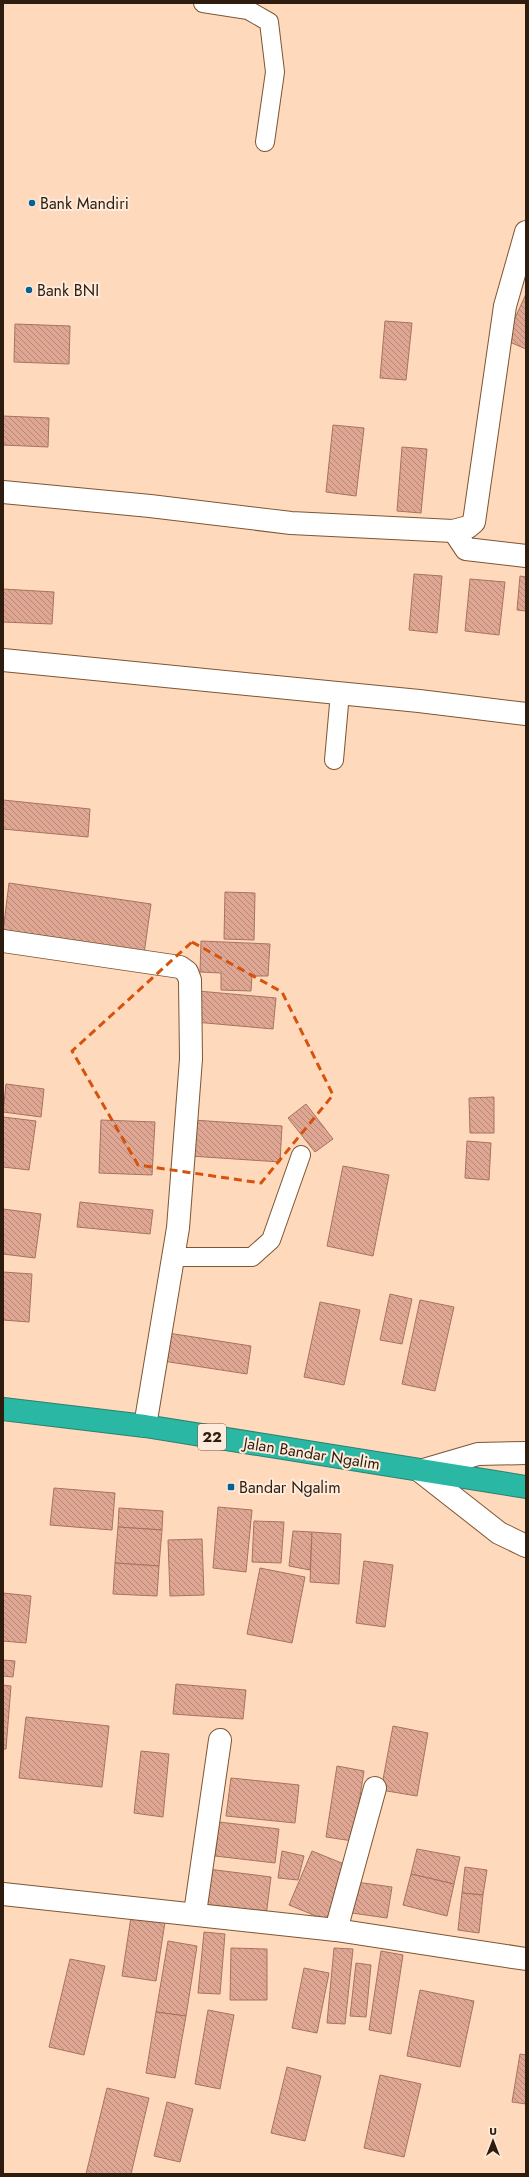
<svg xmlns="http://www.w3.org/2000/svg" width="529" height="2177" font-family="Jost,sans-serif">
<defs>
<pattern id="building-back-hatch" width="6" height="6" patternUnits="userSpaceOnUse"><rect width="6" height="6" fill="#dfa793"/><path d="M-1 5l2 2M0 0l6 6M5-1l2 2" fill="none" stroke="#b58776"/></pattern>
</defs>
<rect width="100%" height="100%" fill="#ffd9bc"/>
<!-- building -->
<g fill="url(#building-back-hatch)" stroke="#a77360">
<path d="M 526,294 L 526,349 L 505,340 Z"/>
<path d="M 385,321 L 412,323 L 406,380 L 380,378 Z"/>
<path d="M 15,324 L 70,326 L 69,364 L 14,362 Z"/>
<path d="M 3,416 L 49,418 L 48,447 L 3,445 Z"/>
<path d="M 333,425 L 364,428 L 356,496 L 326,492 Z"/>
<path d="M 402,447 L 427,449 L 421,513 L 397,511 Z"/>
<path d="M 414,574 L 442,576 L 437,633 L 409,630 Z"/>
<path d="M 520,576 L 526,577 L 526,611 L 517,610 Z"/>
<path d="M 470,579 L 505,582 L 499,635 L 465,631 Z"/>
<path d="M 3,589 L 54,592 L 52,624 L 3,622 Z"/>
<path d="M 3,800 L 90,809 L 88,837 L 3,829 Z"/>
<path d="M 9,883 L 151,904 L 144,954 L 3,932 Z"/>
<path d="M 225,892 L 255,893 L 254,940 L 224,939 Z"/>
<path d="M 201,941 L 270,944 L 268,976 L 252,976 L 251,991 L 221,990 L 221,973 L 200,972 Z"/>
<path d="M 198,991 L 276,998 L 273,1029 L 195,1022 Z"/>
<path d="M 6,1084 L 44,1089 L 41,1117 L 3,1112 Z"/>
<path d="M 494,1097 L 494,1133 L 470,1133 L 469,1098 Z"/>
<path d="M 306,1104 L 333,1139 L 315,1152 L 288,1118 Z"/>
<path d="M 3,1117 L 36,1121 L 29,1170 L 3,1167 Z"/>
<path d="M 101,1120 L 155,1122 L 152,1175 L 99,1173 Z"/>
<path d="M 193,1120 L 282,1126 L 280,1162 L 190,1156 Z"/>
<path d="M 467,1141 L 491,1143 L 489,1180 L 465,1178 Z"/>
<path d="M 343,1166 L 389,1175 L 373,1256 L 327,1246 Z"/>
<path d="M 80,1202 L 153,1210 L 150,1234 L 77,1227 Z"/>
<path d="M 3,1209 L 41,1214 L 35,1258 L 3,1254 Z"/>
<path d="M 3,1272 L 32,1274 L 29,1322 L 3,1320 Z"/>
<path d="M 390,1294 L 412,1299 L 402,1344 L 380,1340 Z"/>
<path d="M 420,1300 L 454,1307 L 435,1391 L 402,1384 Z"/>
<path d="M 320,1302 L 360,1310 L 344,1385 L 304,1377 Z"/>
<path d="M 168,1333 L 251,1346 L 247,1374 L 163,1361 Z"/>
<path d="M 54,1488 L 115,1493 L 112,1530 L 50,1525 Z"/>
<path d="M 218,1507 L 252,1510 L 246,1572 L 213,1568 Z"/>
<path d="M 119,1508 L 163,1511 L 162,1530 L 118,1527 Z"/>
<path d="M 254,1521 L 284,1522 L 281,1563 L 252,1562 Z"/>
<path d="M 118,1527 L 162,1530 L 159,1566 L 115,1563 Z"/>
<path d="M 293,1531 L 312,1532 L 310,1570 L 289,1566 Z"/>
<path d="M 312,1532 L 341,1534 L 339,1584 L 310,1582 Z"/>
<path d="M 202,1539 L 204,1595 L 170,1596 L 168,1540 Z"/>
<path d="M 364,1561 L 393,1565 L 385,1627 L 356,1623 Z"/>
<path d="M 115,1563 L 159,1566 L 157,1596 L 113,1594 Z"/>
<path d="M 260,1568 L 305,1577 L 292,1643 L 247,1634 Z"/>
<path d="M 3,1593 L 31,1596 L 26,1643 L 3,1641 Z"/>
<path d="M 3,1660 L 15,1661 L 13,1677 L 3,1676 Z"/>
<path d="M 176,1684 L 246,1690 L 243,1719 L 173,1714 Z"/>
<path d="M 3,1685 L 11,1686 L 6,1749 L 3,1749 Z"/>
<path d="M 26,1717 L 109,1726 L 102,1787 L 19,1778 Z"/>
<path d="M 393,1726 L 428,1733 L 417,1796 L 381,1790 Z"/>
<path d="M 141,1751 L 169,1754 L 163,1817 L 134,1813 Z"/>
<path d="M 337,1766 L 364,1771 L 353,1841 L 326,1837 Z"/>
<path d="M 231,1778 L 299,1785 L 295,1823 L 226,1816 Z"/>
<path d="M 219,1822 L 279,1829 L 275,1863 L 215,1856 Z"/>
<path d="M 417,1849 L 460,1857 L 454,1884 L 411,1874 Z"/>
<path d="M 282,1851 L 304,1856 L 298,1880 L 278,1878 Z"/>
<path d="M 312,1851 L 349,1866 L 326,1920 L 289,1905 Z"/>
<path d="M 465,1867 L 487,1870 L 483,1895 L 462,1893 Z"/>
<path d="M 208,1869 L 271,1877 L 266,1916 L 203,1908 Z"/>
<path d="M 411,1874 L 454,1884 L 447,1916 L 403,1905 Z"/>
<path d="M 356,1882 L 392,1887 L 387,1918 L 352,1913 Z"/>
<path d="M 462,1893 L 483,1895 L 479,1933 L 458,1930 Z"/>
<path d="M 131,1917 L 165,1922 L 156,1981 L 122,1976 Z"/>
<path d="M 204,1932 L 225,1934 L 220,1994 L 198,1993 Z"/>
<path d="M 168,1941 L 197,1946 L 186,2016 L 156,2012 Z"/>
<path d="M 231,1948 L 267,1949 L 267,2000 L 230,2000 Z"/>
<path d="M 334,1948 L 353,1949 L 345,2024 L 327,2023 Z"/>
<path d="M 381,1951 L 403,1955 L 391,2034 L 369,2030 Z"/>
<path d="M 70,1959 L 105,1966 L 84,2055 L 49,2047 Z"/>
<path d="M 356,1963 L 371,1965 L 366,2017 L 350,2016 Z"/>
<path d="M 304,1968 L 329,1973 L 317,2033 L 292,2028 Z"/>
<path d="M 420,1990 L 474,2001 L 460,2067 L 407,2056 Z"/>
<path d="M 208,2010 L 234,2015 L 220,2089 L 195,2084 Z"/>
<path d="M 156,2012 L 186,2016 L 175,2078 L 146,2073 Z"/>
<path d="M 520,2054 L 526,2055 L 526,2104 L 512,2102 Z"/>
<path d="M 287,2067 L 321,2076 L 305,2141 L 271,2133 Z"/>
<path d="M 380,2075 L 421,2084 L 404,2157 L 364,2148 Z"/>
<path d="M 107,2088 L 149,2098 L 131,2174 L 86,2174 Z"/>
<path d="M 167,2102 L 193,2109 L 180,2162 L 154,2156 Z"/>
</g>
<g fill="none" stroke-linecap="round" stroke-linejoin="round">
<defs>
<g id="lane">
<path d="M 203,3 L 248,10 L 269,22 L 275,72 L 265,142"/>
<path d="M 334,760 L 340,693"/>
<path d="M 173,1257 L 252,1257 L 271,1240 L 301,1155"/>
</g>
<g id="street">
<path d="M 3,492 L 150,506 L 291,523 L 453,531 L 468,527 L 474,522 L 505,306 L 526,232"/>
<path d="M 454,531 L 466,549 L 526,556"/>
<path d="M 3,660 L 419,701 L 526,714"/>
<path d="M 3,941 L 180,967 L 187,972 L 190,980 L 191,1059 L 178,1228 L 145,1426"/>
<path d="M 420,1471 L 499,1533 L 526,1546"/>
<path d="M 420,1471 L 478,1454 L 526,1453"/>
<path d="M 3,1894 L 336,1930 L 526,1959"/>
<path d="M 195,1913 L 220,1740"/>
<path d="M 336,1930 L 375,1788"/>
</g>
<path id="highway" d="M 3,1409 L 145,1426 L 526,1487"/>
</defs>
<!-- lane casing -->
<use href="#lane" stroke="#7d5633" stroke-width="20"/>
<!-- street casing -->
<use href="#street" stroke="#7d5633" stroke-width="24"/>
<!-- highway casing -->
<use href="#highway" stroke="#2b816f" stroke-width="24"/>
<!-- lane -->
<use href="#lane" stroke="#fff" stroke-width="18"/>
<!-- street -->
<use href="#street" stroke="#fff" stroke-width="22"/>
<!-- highway -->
<use href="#highway" stroke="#2ab7a3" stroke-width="22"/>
</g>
<!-- marked area -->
<path fill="none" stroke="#d5530c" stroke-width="3" stroke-dasharray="8 5" stroke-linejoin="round" d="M 192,942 L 282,992 L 333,1095 L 261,1183 L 138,1165 L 72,1051 Z"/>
<!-- markers -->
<g fill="#056293" stroke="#feebdc" stroke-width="1.5">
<circle cx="32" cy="203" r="4"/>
<circle cx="29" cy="290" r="4"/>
<rect x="227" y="1483" width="8" height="8" rx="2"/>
</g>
<g text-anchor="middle" stroke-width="4" stroke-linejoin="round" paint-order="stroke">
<!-- shield labels -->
<rect fill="#feebdc" stroke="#6c5b4c" stroke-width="1" x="198" y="1424" width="28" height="26" rx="3"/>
<g font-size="15" font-weight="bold" fill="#2e1d0e">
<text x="212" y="1442">22</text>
</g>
<!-- poi labels -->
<g font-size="16" fill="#2e1d0e" stroke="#feebdc" text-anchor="start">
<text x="40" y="209">Bank Mandiri</text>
<text x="37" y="296">Bank BNI</text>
<text x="239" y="1493">Bandar Ngalim</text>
</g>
<!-- street labels -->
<g font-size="16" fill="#2e1d0e" stroke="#feebdc">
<text transform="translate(312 1453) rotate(9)" y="6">Jalan Bandar Ngalim</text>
</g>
</g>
<!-- border -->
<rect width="529" height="2177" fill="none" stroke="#2e1d0e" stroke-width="8"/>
<!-- north arrow -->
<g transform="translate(493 2141)" stroke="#feebdc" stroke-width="3" paint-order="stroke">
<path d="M0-3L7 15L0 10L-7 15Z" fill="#2e1d0e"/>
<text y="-6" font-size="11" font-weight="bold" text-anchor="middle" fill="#2e1d0e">U</text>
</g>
</svg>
